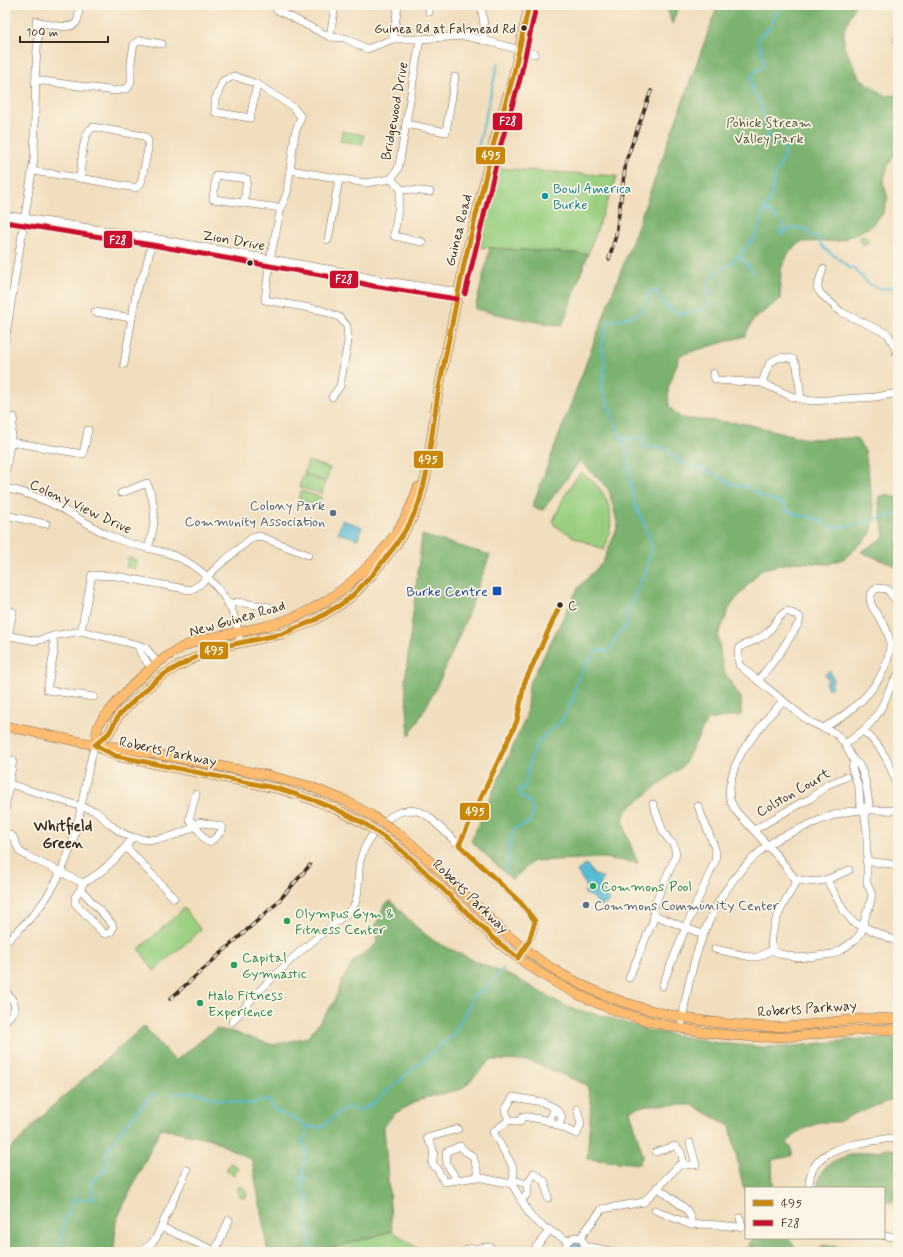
<svg xmlns="http://www.w3.org/2000/svg" width="903" height="1257" font-family="Mynerve,sans-serif">
<rect width="100%" height="100%" fill="#fcf5e5"/>
<filter id="ink" filterUnits="userSpaceOnUse"><feTurbulence type="fractalNoise" baseFrequency=".025" numOctaves="2"/><feDisplacementMap in="SourceGraphic" scale="8" xChannelSelector="R" yChannelSelector="G"/><feConvolveMatrix kernelMatrix="1 2 1 2 8 2 1 2 1" color-interpolation-filters="sRGB"/></filter>
<filter id="wash" filterUnits="userSpaceOnUse"><feTurbulence type="fractalNoise" baseFrequency=".012" numOctaves="4" result="noise"/><feDisplacementMap in="SourceGraphic" scale="16" xChannelSelector="R" yChannelSelector="G"/><feGaussianBlur stdDeviation="0.9" result="paint"/><feColorMatrix in="noise" values="0 0 0 0 0 0 0 0 0 0 0 0 0 0 0 0 0 1.4 0 .05"/><feComposite in="paint" operator="in"/></filter>
<g filter="url(#wash)">
<rect width="100%" height="100%" fill="#f1debe"/>
<!-- green -->
<g fill="#9acf81" stroke="#6a7c50">
<path d="M 342,131 L 364,135 L 362,145 L 340,141 Z"/>
<path d="M 495,168 L 617,176 L 588,254 L 476,247 Z"/>
<path d="M 862,235 L 869,240 L 865,245 L 858,240 Z"/>
<path d="M 308,461 L 330,468 L 326,481 L 304,474 Z"/>
<path d="M 580,472 C 610,489 618,519 604,550 L 574,537 L 554,525 L 553,521 L 564,497 Z"/>
<path d="M 303,475 L 325,482 L 322,494 L 299,487 Z"/>
<path d="M 301,491 L 321,497 L 319,507 L 298,500 Z"/>
<path d="M 128,558 L 138,560 L 136,569 L 126,567 Z"/>
<path d="M 184,908 L 201,930 L 154,971 L 139,949 Z"/>
<path d="M 230,1163 L 238,1167 L 235,1175 L 226,1171 Z"/>
<path d="M 239,1186 C 243,1187 246,1190 247,1194 L 245,1198 C 240,1198 236,1194 237,1189 Z"/>
<path d="M 392,1231 L 423,1252 L 319,1252 Z"/>
</g>
<!-- forest -->
<g fill="#7bb26f" stroke="#5b6e46">
<path d="M 666,5 L 679,5 L 672,24 Z"/>
<path d="M 718,5 L 855,5 L 844,30 L 844,46 L 859,77 L 885,96 L 898,95 L 898,149 L 888,165 L 883,182 L 888,198 L 882,215 L 870,227 L 840,241 L 800,242 L 788,254 L 781,269 L 780,299 L 753,320 L 745,336 L 680,355 L 668,389 L 669,406 L 681,418 L 747,424 L 807,439 L 856,438 L 865,451 L 875,518 L 870,535 L 845,558 L 829,564 L 794,562 L 762,569 L 739,595 L 729,609 L 718,636 L 723,670 L 741,698 L 741,715 L 707,720 L 684,765 L 628,809 L 623,818 L 626,834 L 638,863 L 603,858 L 533,861 L 512,880 L 471,841 L 526,717 L 529,685 L 578,588 L 603,562 L 618,526 L 609,490 L 580,461 L 543,510 L 532,507 L 631,244 Z"/>
<path d="M 490,248 L 588,254 L 562,326 L 515,318 L 475,309 Z"/>
<path d="M 888,494 L 898,498 L 898,567 L 861,552 L 884,537 L 878,497 Z"/>
<path d="M 422,535 L 490,555 C 466,619 446,677 409,736 L 405,681 Z"/>
<path d="M 391,901 L 415,926 L 434,941 L 477,962 L 518,979 L 567,1007 L 607,1017 L 648,1030 L 718,1043 L 763,1047 L 795,1046 L 859,1039 L 898,1038 L 898,1105 L 894,1099 L 854,1114 L 838,1122 L 820,1122 L 798,1132 L 787,1143 L 792,1149 L 792,1156 L 772,1160 L 773,1188 L 746,1188 L 746,1190 L 743,1186 L 730,1126 L 692,1105 L 647,1105 L 630,1110 L 643,1156 L 639,1164 L 587,1159 L 591,1103 L 587,1085 L 530,1061 L 491,1060 L 462,1089 L 420,1099 L 394,1114 L 384,1127 L 392,1231 L 319,1252 L 268,1252 L 252,1160 L 211,1139 L 161,1128 L 116,1221 L 114,1252 L 5,1252 L 5,1155 L 49,1109 L 144,1026 L 175,1061 L 216,1029 L 233,1032 L 273,1045 L 308,1037 L 333,1004 L 342,981 L 354,960 L 369,950 L 377,943 L 375,927 L 384,905 Z"/>
<path d="M 889,1149 L 896,1150 L 898,1152 L 898,1202 L 884,1201 L 884,1188 L 818,1188 C 816,1153 865,1153 889,1149 Z"/>
<path d="M 752,1238 L 788,1238 L 799,1252 L 746,1252 Z"/>
<path d="M 825,1244 C 838,1247 850,1250 863,1250 C 875,1249 886,1248 898,1250 L 898,1252 L 813,1252 Z"/>
</g>
<!-- water -->
<g fill="#58bbd6" stroke="#4a727a">
<path d="M 342,520 L 362,527 L 358,539 L 338,533 Z"/>
<path d="M 830,671 L 834,680 L 832,681 L 832,687 L 828,689 L 825,683 L 828,682 L 828,680 L 825,674 Z"/>
<path d="M 587,864 L 593,874 L 603,878 L 600,885 L 610,901 L 600,907 L 594,898 L 584,893 L 587,887 L 577,871 Z"/>
<circle cx="575" cy="1247" r="5"/>
</g>
<g fill="none" stroke-linecap="round" stroke-linejoin="round">
<!-- stream -->
<g stroke="#58bbd6" stroke-width="2">
<path d="M 475,160 L 498,63"/>
<path d="M 765,208 L 778,219"/>
<path d="M 783,223 L 783,228 L 779,231 L 781,234 L 783,235 L 790,228 L 807,229 L 811,236 L 818,236 C 821,250 829,251 839,259 C 843,262 846,265 849,268 L 854,268 C 861,276 868,286 879,288 C 883,289 888,288 893,288 L 898,294"/>
<path d="M 739,256 L 753,272"/>
<path d="M 621,438 L 636,439 L 639,436 L 643,436 L 644,441 L 643,446 L 646,448 L 654,446 L 664,448 L 679,462 L 710,472 L 731,484 L 746,487 L 767,499 L 774,500 L 783,504 L 788,511 L 797,515 L 810,517 L 823,522 L 833,528 L 862,523 L 894,514 L 898,516"/>
<path d="M 506,872 L 512,833 L 515,828 C 528,823 530,825 534,811 L 530,802 L 521,796 L 520,789 L 525,787 C 529,771 530,750 542,737 C 545,733 550,732 554,729 C 556,727 563,719 564,717 C 568,711 568,705 573,701 L 575,686 L 584,667 L 597,650 L 607,651 L 612,648 L 615,638 L 626,627 L 628,623 L 625,616 L 646,571 L 652,545 L 644,523 L 635,505 L 630,480 L 627,453 L 602,389 L 605,365 L 602,344 L 608,322 C 619,318 638,318 644,307 C 648,300 644,298 652,290 L 656,290 C 665,311 676,319 698,310 C 704,307 708,306 711,301 L 709,296 L 709,281 L 711,276 L 735,260 L 756,236 L 765,208 L 772,195 L 775,176 L 785,154 L 784,145 L 768,138 L 761,104 L 752,88 L 751,79 L 754,73 L 762,67 L 764,63 L 759,42 L 759,37 L 771,26 L 781,5"/>
<path d="M 171,1094 L 195,1092 L 211,1098 L 252,1104 L 263,1100 L 269,1101 C 271,1103 272,1107 274,1109 C 284,1119 309,1116 307,1137 L 303,1139 L 304,1146 L 307,1152 L 303,1169 L 302,1189 L 308,1196 L 307,1216 L 312,1251"/>
<path d="M 304,1126 L 322,1128 L 329,1120 L 348,1106 L 357,1111 L 371,1105 L 455,1033 L 474,995 L 484,990 L 503,968"/>
<path d="M 299,1177 L 307,1178"/>
<path d="M 57,1252 L 63,1233 L 64,1222 L 74,1199 L 85,1200 L 94,1198 L 90,1183 L 106,1169 L 107,1150 L 117,1135 L 151,1095 L 157,1094"/>
</g>
</g>
</g>
<g filter="url(#ink)">
<g fill="none" stroke-linecap="round" stroke-linejoin="round">
<defs>
<g id="minor">
<path d="M 272,5 L 277,10 L 330,37 L 345,38 L 367,49 L 393,39 L 420,39 L 464,36 L 483,40 L 535,54"/>
<path d="M 481,5 L 484,25 L 483,40"/>
<path d="M 429,12 L 430,5"/>
<path d="M 330,37 L 335,5"/>
<path d="M 393,39 L 398,5"/>
<path d="M 897,40 L 898,40"/>
<path d="M 234,76 L 257,84 L 250,118 L 215,112 L 215,100 L 223,81 Z"/>
<path d="M 36,80 L 115,91 L 128,88 L 131,82 L 131,62 L 134,44 L 140,40 L 162,44"/>
<path d="M 257,84 L 293,107 L 301,117 L 295,133 L 287,193 L 281,208 L 270,259 L 265,300 L 321,310 L 339,317 L 347,326 L 348,341 L 340,386 L 332,397"/>
<path d="M 406,124 L 446,132 L 455,77"/>
<path d="M 93,127 L 144,136 L 148,141 L 148,149 L 141,183 L 136,188 L 80,178 C 82,165 81,134 93,127 Z"/>
<path d="M 290,170 L 366,183 L 391,179 L 398,169 L 400,160 L 420,39"/>
<path d="M 32,171 L 80,178"/>
<path d="M 216,175 L 247,179 L 244,203 L 213,199 Z"/>
<path d="M 391,179 L 401,189 L 430,192"/>
<path d="M 401,189 L 394,236 L 422,242"/>
<path d="M 244,203 L 281,208"/>
<path d="M 5,215 L 153,238 L 344,272 L 374,279 L 458,292"/>
<path d="M 328,240 L 339,179"/>
<path d="M 823,269 L 817,288 L 821,294 L 841,312 L 888,334 L 895,347 L 898,361"/>
<path d="M 95,312 L 132,318"/>
<path d="M 5,341 L 34,159 L 36,65 L 38,33 L 36,21 C 44,23 69,31 76,23 C 79,19 79,10 79,5"/>
<path d="M 124,364 L 137,288 L 145,271 L 153,238"/>
<path d="M 713,373 L 715,379 L 718,380 L 762,383 L 793,397 L 811,401 L 876,397 L 898,393"/>
<path d="M 762,383 C 767,366 771,353 793,359 L 797,366 L 801,399"/>
<path d="M 5,441 L 83,454 L 88,430"/>
<path d="M 897,445 L 898,448"/>
<path d="M 5,477 L 14,417"/>
<path d="M 5,488 C 26,492 46,500 64,510 C 81,519 95,529 112,537 C 129,545 149,548 167,553 C 203,565 234,598 239,636"/>
<path d="M 121,493 L 147,483 C 157,507 156,524 148,548"/>
<path d="M 5,515 L 46,524"/>
<path d="M 229,605 L 237,602 L 269,607"/>
<path d="M 5,610 L 13,612 L 8,636"/>
<path d="M 81,631 L 92,575 L 116,576 L 190,590 C 203,585 206,577 216,568 C 228,557 241,547 253,537 L 259,536 L 308,555"/>
<path d="M 5,635 L 36,641 L 53,636"/>
<path d="M 138,645 L 140,652 L 151,668"/>
<path d="M 758,681 L 781,651 L 799,623 L 800,617 L 787,611 C 778,615 775,625 768,632 C 760,640 749,642 740,647 L 738,653 L 739,665 C 761,683 783,701 806,719 C 815,726 827,728 836,734 C 845,741 847,750 853,759 C 854,762 858,763 859,765 C 866,776 867,792 869,804 L 864,810"/>
<path d="M 94,697 L 47,690 L 54,652 L 53,636 L 81,631 L 138,645 L 146,648 L 158,664"/>
<path d="M 783,701 L 769,716 L 743,750 L 735,766 L 732,776 L 729,789 L 730,800 L 735,810 L 779,858 L 795,879 C 819,885 827,880 849,870"/>
<path d="M 823,728 C 834,722 845,715 854,707 C 872,693 891,666 890,642 C 889,637 888,632 885,627 C 880,616 860,599 877,588 L 887,589 L 898,603"/>
<path d="M 863,731 C 883,746 890,765 898,787"/>
<path d="M 845,744 C 860,734 874,723 882,706 C 888,695 890,684 898,675"/>
<path d="M 10,784 L 95,811 C 101,815 105,820 111,825 C 130,842 155,843 178,834 C 186,830 194,829 199,822 L 220,826 L 223,828 C 220,834 215,839 209,842 L 205,840 L 196,826 L 189,820 L 196,794"/>
<path d="M 5,810 L 13,760"/>
<path d="M 754,830 L 799,804 L 810,799 L 827,785 L 846,777"/>
<path d="M 5,832 L 13,837 L 20,852 L 27,856 L 83,883 C 102,873 120,856 132,838"/>
<path d="M 126,847 L 174,898"/>
<path d="M 866,861 L 898,865"/>
<path d="M 827,880 L 844,911 L 853,922 L 898,942"/>
<path d="M 80,890 L 84,893 L 112,924 L 113,927 L 111,932 L 106,934 L 103,933 L 75,903 L 75,897 L 80,890 L 83,883"/>
<path d="M 654,915 L 702,934"/>
<path d="M 5,943 C 16,932 28,922 37,910 C 55,889 66,863 74,837 C 83,807 85,775 95,745"/>
<path d="M 715,949 L 751,957 L 758,957 L 772,950 L 780,954 L 799,958 L 833,954 L 841,950 L 855,940 L 861,933 L 867,911 L 869,908 L 872,895 L 867,883 L 867,832 L 864,810 L 860,804 L 859,789 L 852,768 L 854,761"/>
<path d="M 772,950 C 768,925 786,900 798,879"/>
<path d="M 629,978 L 653,921 L 654,915 L 653,908 L 676,855 L 674,845 L 668,839 L 663,831 L 653,804"/>
<path d="M 662,986 L 686,927 L 715,861 L 716,853 L 714,846 L 698,806"/>
<path d="M 5,990 C 16,1005 20,1007 5,1021"/>
<path d="M 232,1022 L 257,993 L 296,955 L 352,909 C 361,896 357,876 360,861 C 367,833 398,796 428,816 L 521,903 L 535,921 C 533,936 527,946 518,958"/>
<path d="M 681,1029 C 690,960 710,889 768,845 C 779,837 792,832 804,827 C 815,822 826,817 838,814 C 857,808 878,811 898,810"/>
<path d="M 555,1108 L 562,1117 L 559,1126"/>
<path d="M 509,1120 L 505,1110 L 513,1097 L 542,1102 L 555,1108 L 549,1121"/>
<path d="M 458,1129 L 427,1138 C 434,1148 435,1152 432,1164 L 437,1168 L 444,1182 L 477,1177 L 512,1184"/>
<path d="M 656,1152 L 675,1146 L 681,1152 L 684,1165"/>
<path d="M 457,1180 L 447,1164 L 446,1152 L 460,1146 L 466,1152 L 473,1156 L 479,1177"/>
<path d="M 513,1180 L 527,1184 L 534,1173 L 545,1182 L 548,1198"/>
<path d="M 809,1188 C 808,1144 860,1144 891,1138 L 898,1140"/>
<path d="M 521,1201 L 528,1193 L 527,1184"/>
<path d="M 655,1210 L 691,1225 L 691,1217 L 686,1209 L 657,1187"/>
<path d="M 691,1225 L 707,1224 L 739,1227 L 742,1226 L 740,1218"/>
<path d="M 161,1227 L 215,1251 L 229,1220"/>
<path d="M 884,1236 L 898,1237"/>
<path d="M 580,1238 L 602,1209 L 644,1202 L 679,1165 L 696,1165 L 690,1143"/>
<path d="M 568,1241 L 542,1226 L 531,1217 L 512,1184 L 514,1175 L 512,1165 L 493,1132 L 509,1120 L 520,1122 L 523,1116 L 545,1120 L 577,1134 L 581,1124 L 577,1109"/>
<path d="M 585,1248 L 591,1247 L 614,1252"/>
<path d="M 139,1252 L 150,1245 L 156,1238 L 187,1170"/>
<path d="M 465,1252 L 468,1249 L 490,1247 L 494,1252"/>
<path d="M 532,1252 L 550,1230"/>
<path d="M 568,1252 L 566,1247 L 567,1242 L 574,1237 C 583,1238 587,1244 583,1252"/>
</g>
<g id="major">
<path d="M 5,726 L 95,745 L 118,747 L 267,775 L 309,786 L 346,801"/>
<path d="M 95,745 L 109,733 L 119,715 L 144,691 L 160,677 L 177,667 L 198,656 L 225,646 L 282,634 L 315,620 L 340,605 L 352,596 L 373,574 L 395,546 L 410,523 L 419,503 L 426,476 L 438,393 L 464,264 L 494,142 L 513,77 L 529,5"/>
<path d="M 95,745 C 96,740 96,733 98,727 C 99,722 105,717 108,713 C 129,686 162,654 194,642 C 209,637 224,635 239,632 C 251,630 264,626 277,623 C 337,606 400,547 418,487"/>
<path d="M 98,747 L 116,756 L 280,789 L 319,802 L 338,810"/>
<path d="M 402,836 L 418,850 L 504,932 C 523,948 543,964 565,976 C 617,1005 670,1018 729,1024 C 745,1025 761,1027 778,1027 C 818,1026 857,1015 898,1019"/>
<path d="M 394,844 C 419,865 442,888 465,910 C 476,921 488,933 500,944 C 577,1007 658,1032 756,1037 C 804,1040 850,1026 898,1030"/>
</g>
</defs>
<!-- minor casing -->
<use href="#minor" stroke="#7b6956" stroke-width="8"/>
<!-- major casing -->
<use href="#major" stroke="#7b6956" stroke-width="10"/>
<!-- minor -->
<use href="#minor" stroke="#fff" stroke-width="7"/>
<!-- major -->
<use href="#major" stroke="#fdbc6f" stroke-width="9"/>
<defs>
<g id="rail">
<path d="M 609,259 L 616,235 L 626,161 L 651,91"/>
<path d="M 170,999 L 276,904 L 310,865"/>
</g>
</defs>
<!-- rail casing -->
<use href="#rail" stroke="#3b2a1e" stroke-width="3.5"/>
<!-- rail -->
<use href="#rail" stroke="#fcf5e5" stroke-width="2" stroke-dasharray="6" stroke-linecap="butt"/>
<defs>
<g id="major-bridge">
<path d="M 346,801 L 371,815 L 402,836"/>
<path d="M 338,810 L 365,824 L 394,844"/>
</g>
</defs>
<!-- major-bridge casing -->
<use href="#major-bridge" stroke="#7b6956" stroke-width="10" stroke-linecap="butt"/>
<!-- major-bridge -->
<use href="#major-bridge" stroke="#fdbc6f" stroke-width="9"/>
<defs>
<g id="bus-1">
<path d="M 95,745 L 109,733 L 119,715 L 144,691 L 160,677 L 177,667 L 198,656 L 225,646 L 282,634 L 315,620 L 340,605 L 352,596 L 373,574 L 395,546 L 410,523 L 419,503 L 426,476 L 438,393 L 464,264 L 494,142 L 513,77 L 529,5"/>
<path d="M 95,745 L 116,756 L 280,789 L 319,802 L 338,810 L 365,824 L 394,844 L 417,864 L 493,938 L 518,958 L 529,941 L 535,921 L 521,903 L 459,845 L 517,721 L 524,684 L 560,605"/>
</g>
<g id="bus-2">
<path d="M 5,222 L 152,245 L 343,279 L 373,286 L 457,299"/>
<path d="M 465,294 L 501,144 L 520,79 L 536,7"/>
</g>
</defs>
<!-- bus-1 casing -->
<use href="#bus-1" stroke="#fcf5e5" stroke-width="8"/>
<!-- bus-2 casing -->
<use href="#bus-2" stroke="#fcf5e5" stroke-width="8"/>
<!-- bus-1 -->
<use href="#bus-1" stroke="#c88708" stroke-width="5"/>
<!-- bus-2 -->
<use href="#bus-2" stroke="#c8102e" stroke-width="5"/>
</g>
</g>
<!-- markers -->
<g fill="#3b2a1e" stroke="#fcf5e5" stroke-width="1.5">
<circle cx="524" cy="28" r="3.5"/>
<circle cx="250" cy="263" r="3.5"/>
<circle cx="560" cy="605" r="3.5"/>
</g>
<circle fill="#0f9aa8" stroke="#fcf5e5" stroke-width="1.5" cx="545" cy="196" r="4"/>
<g fill="#5c6f8a" stroke="#fcf5e5" stroke-width="1.5">
<circle cx="333" cy="513" r="4"/>
<circle cx="586" cy="905" r="4"/>
</g>
<rect fill="#1a4fb4" stroke="#fcf5e5" stroke-width="1.5" x="492" y="586" width="10" height="10" rx="2"/>
<g fill="#2e9e5b" stroke="#fcf5e5" stroke-width="1.5">
<circle cx="593" cy="886" r="4"/>
<circle cx="287" cy="921" r="4"/>
<circle cx="234" cy="965" r="4"/>
<circle cx="200" cy="1003" r="4"/>
</g>
<g text-anchor="middle" stroke-width="3.5" stroke-linejoin="round" paint-order="stroke">
<!-- bus labels -->
<g font-size="13" fill="#3b2a1e" stroke="#fcf5e5" text-anchor="end">
<text x="516" y="33">Guinea Rd at Falmead Rd</text>
<text x="568" y="610" text-anchor="start">C</text>
</g>
<!-- street labels -->
<g font-size="14" fill="#3b2a1e" stroke="#fcf5e5">
<text transform="translate(394 111) rotate(-80)" y="5">Bridgewood Drive</text>
<text transform="translate(458 230) rotate(-76)" y="5">Guinea Road</text>
<text transform="translate(234 240) rotate(10)" y="5">Zion Drive</text>
<text transform="translate(81 506) rotate(25)" y="5">Colony View Drive</text>
<text transform="translate(237 618) rotate(-16)" y="5">New Guinea Road</text>
<text transform="translate(168 751) rotate(12)" y="5">Roberts Parkway</text>
<text transform="translate(793 792) rotate(-30)" y="5">Colston Court</text>
<text transform="translate(471 896) rotate(44)" y="5">Roberts Parkway</text>
<text transform="translate(807 1008) rotate(-4)" y="5">Roberts Parkway</text>
</g>
<!-- park labels -->
<g font-size="14" fill="#535337" stroke="#fcf5e5">
<text x="769" y="127">Pohick Stream<tspan x="769" dy="16">Valley Park</tspan></text>
</g>
<!-- culture labels -->
<g font-size="14" fill="#0d838f" stroke="#fcf5e5" text-anchor="start">
<text x="553" y="193">Bowl America<tspan x="553" dy="16">Burke</tspan></text>
</g>
<!-- service labels -->
<g font-size="14" fill="#4e5e75" stroke="#fcf5e5" text-anchor="end">
<text x="325" y="510">Colony Park<tspan x="325" dy="16">Community Association</tspan></text>
<text x="594" y="910" text-anchor="start">Commons Community Center</text>
</g>
<!-- transit labels -->
<g font-size="14" fill="#164399" stroke="#fcf5e5" text-anchor="end">
<text x="488" y="596">Burke Centre</text>
</g>
<!-- leisure labels -->
<g font-size="14" fill="#27864d" stroke="#fcf5e5" text-anchor="start">
<text x="601" y="891">Commons Pool</text>
<text x="295" y="918">Olympus Gym &amp;<tspan x="295" dy="16">Fitness Center</tspan></text>
<text x="242" y="962">Capital<tspan x="242" dy="16">Gymnastic</tspan></text>
<text x="208" y="1000">Halo Fitness<tspan x="208" dy="16">Experience</tspan></text>
</g>
<!-- neighbourhood labels -->
<g font-size="15" font-weight="bold" fill="#3b2a1e" stroke="#fcf5e5">
<text x="63" y="831">Whitfield<tspan x="63" dy="17">Green</tspan></text>
</g>
</g>
<g stroke="#fcf5e5" stroke-width="1.5">
<rect x="492" y="112" width="31" height="19" rx="4" fill="#c8102e"/>
<rect x="475" y="146" width="31" height="19" rx="4" fill="#c88708"/>
<rect x="103" y="230" width="30" height="19" rx="4" fill="#c8102e"/>
<rect x="329" y="270" width="30" height="19" rx="4" fill="#c8102e"/>
<rect x="413" y="450" width="31" height="19" rx="4" fill="#c88708"/>
<rect x="199" y="641" width="30" height="19" rx="4" fill="#c88708"/>
<rect x="459" y="802" width="31" height="19" rx="4" fill="#c88708"/>
</g>
<g font-size="11" text-anchor="middle" font-weight="bold" fill="#fff">
<text x="508" y="125">F28</text>
<text x="491" y="159">495</text>
<text x="118" y="244">F28</text>
<text x="344" y="283">F28</text>
<text x="428" y="463">495</text>
<text x="214" y="654">495</text>
<text x="475" y="815">495</text>
</g>
<!-- margin -->
<rect width="903" height="1257" fill="none" stroke="#fcf5e5" stroke-width="20"/>
<!-- legend -->
<rect x="745" y="1187" width="140" height="52" fill="#fcf5e5" stroke="#afa495"/>
<rect x="753" y="1200" width="20" height="6" fill="#c88708" stroke="#afa495"/>
<text x="781" y="1207" font-size="12" fill="#3b2a1e">495</text>
<rect x="753" y="1220" width="20" height="6" fill="#c8102e" stroke="#afa495"/>
<text x="781" y="1227" font-size="12" fill="#3b2a1e">F28</text>
<!-- scale -->
<path d="M20 36v6h88v-6" fill="none" stroke="#3b2a1e" stroke-width="2"/>
<text x="26" y="36" font-size="12" fill="#3b2a1e" stroke="#fcf5e5" stroke-width="3" paint-order="stroke">100 m</text>
</svg>
